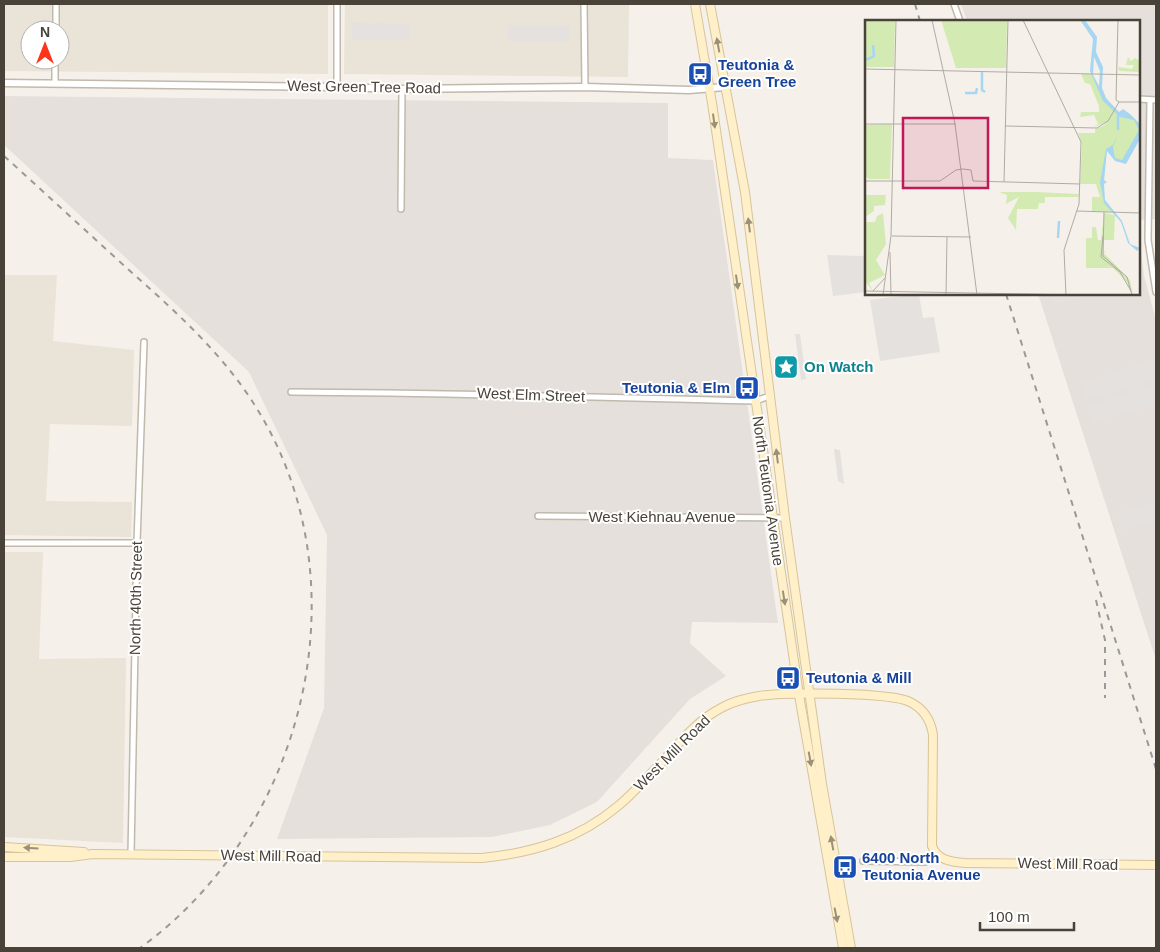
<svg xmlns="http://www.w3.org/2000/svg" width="1160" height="952" font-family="Arial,sans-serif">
<rect width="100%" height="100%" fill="#f5f1ea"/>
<!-- residential -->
<g fill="#e9e3d8" fill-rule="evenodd">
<path d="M 4,4 L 328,4 L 328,74 L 4,71 ZM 30,30 L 60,30 L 60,60 L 30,60 Z"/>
<path d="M 345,4 L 629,4 L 628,77 L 344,74 Z"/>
<path d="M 4,275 L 57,275 L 53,341 L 134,350 L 132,426 L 50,424 L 46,501 L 132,502 L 131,537 L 4,535 Z"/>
<path d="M 4,552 L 43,552 L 39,659 L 126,658 L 123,843 L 4,837 Z"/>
</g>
<!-- industrial -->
<g fill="#e5e0db">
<path d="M 961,4 L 1156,4 L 1156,219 L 1140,220 L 1140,241 L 1144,276 L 1156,320 L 1156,660 L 1038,294 L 1139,294 L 1139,21 L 967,21 Z"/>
<path d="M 4,96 L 668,103 L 668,158 L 713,160 L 778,623 L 692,622 L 690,643 L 726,676 L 690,699 L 597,802 L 550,825 L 492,837 L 277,839 L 324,708 L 327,535 L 249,372 L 4,145 Z"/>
</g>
<!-- parking -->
<g fill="#e4e1de">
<path d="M 352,23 L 409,24 L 409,40 L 352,40 Z"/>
<path d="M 508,25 L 569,25 L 569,42 L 507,41 Z"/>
<path d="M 827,255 L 866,256 L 866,292 L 833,296 Z"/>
<path d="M 919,294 L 923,318 L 934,317 L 940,352 L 880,361 L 870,300 Z"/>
<path d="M 1049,294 L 1089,294 L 1053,305 Z"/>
<path d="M 795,334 L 800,334 L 806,379 L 801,380 Z"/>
<path d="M 1156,359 L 1156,378 L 1086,400 L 1080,383 Z"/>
<path d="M 1156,385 L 1156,404 L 1092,423 L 1087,406 Z"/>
<path d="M 834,449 L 840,450 L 844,484 L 838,481 Z"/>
<path d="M 1156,501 L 1156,520 L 1124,531 L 1118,513 Z"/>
</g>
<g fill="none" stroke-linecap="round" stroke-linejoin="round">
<defs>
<g id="minor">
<path d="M 584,4 L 585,87"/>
<path d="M 954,4 L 960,21"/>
<path d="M 56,30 L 56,4"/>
<path d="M 55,83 L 55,60"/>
<path d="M 337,87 L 337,4"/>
<path d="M 1139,99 L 1156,100"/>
<path d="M 1150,100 L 1148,240 L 1156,292"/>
<path d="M 401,209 L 402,89"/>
<path d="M 291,392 C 445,393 600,397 755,401 L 770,396"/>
<path d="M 538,516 L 785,518"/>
<path d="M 4,543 L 137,543"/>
<path d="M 131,854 L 137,543 L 144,342"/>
<path d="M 863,861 L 925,862 L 938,856"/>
</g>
<path id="tertiary" d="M 4,83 L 337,87 L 402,89 L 585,87 L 689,90 L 725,87"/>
<g id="secondary">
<path d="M 695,4 L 712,103 L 799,695 L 843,948"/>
<path d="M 710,4 L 745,192 L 785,518 L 822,784 L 851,948"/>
<path d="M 4,847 L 84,852"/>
<path d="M 4,857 L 70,857 L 93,854 L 482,858 C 533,853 579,839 618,806 C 634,793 647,777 661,763 C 680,742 697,720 723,707 C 734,701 747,698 759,696 C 784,692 891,692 910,702 C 924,709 931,721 933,735 L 932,846 C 937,860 951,862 965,863 L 1156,865"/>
</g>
</defs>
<!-- minor casing -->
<use href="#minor" stroke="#c1b9ac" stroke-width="8"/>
<!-- tertiary casing -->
<use href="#tertiary" stroke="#c1b9ac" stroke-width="9"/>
<!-- secondary casing -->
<use href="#secondary" stroke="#d6c49a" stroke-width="10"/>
<!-- minor -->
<use href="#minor" stroke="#fff" stroke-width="5"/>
<!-- tertiary -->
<use href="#tertiary" stroke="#fff" stroke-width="6"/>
<!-- secondary -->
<use href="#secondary" stroke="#fff0ca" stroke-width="8"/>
<!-- rail -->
<g stroke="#999" stroke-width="2" stroke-dasharray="6 6" stroke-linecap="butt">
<path d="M 915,4 L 920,21"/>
<path d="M 4,156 C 46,194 87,232 129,270 C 175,311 221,352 254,404 C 367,580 306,828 140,948"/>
<path d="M 1006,294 L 1156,769"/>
<path d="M 1096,600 L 1105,640 L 1105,698"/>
</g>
</g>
<!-- one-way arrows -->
<defs><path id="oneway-solid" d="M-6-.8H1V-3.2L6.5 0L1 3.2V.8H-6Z" transform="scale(1.25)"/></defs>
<g fill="#9b907a">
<use href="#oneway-solid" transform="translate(718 45) rotate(-100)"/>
<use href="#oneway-solid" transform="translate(714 121) rotate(82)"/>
<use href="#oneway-solid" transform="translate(749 225) rotate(-97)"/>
<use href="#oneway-solid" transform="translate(737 282) rotate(82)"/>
<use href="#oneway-solid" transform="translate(777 456) rotate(-97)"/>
<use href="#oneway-solid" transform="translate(784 598) rotate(81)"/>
<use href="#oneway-solid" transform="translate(810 759) rotate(80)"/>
<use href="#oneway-solid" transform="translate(832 843) rotate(-100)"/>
<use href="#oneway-solid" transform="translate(31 848) rotate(-177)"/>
<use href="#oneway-solid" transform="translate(836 915) rotate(79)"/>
</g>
<!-- icons -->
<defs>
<symbol id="bus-square" viewBox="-11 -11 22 22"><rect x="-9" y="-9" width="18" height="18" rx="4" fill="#1a4fb4" stroke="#fff"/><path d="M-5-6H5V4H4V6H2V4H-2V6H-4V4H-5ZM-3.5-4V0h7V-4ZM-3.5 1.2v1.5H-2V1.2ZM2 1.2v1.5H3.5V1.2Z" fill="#fff"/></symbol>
<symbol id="sight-square" viewBox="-11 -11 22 22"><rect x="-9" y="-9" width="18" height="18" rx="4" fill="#0f9aa8" stroke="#fff"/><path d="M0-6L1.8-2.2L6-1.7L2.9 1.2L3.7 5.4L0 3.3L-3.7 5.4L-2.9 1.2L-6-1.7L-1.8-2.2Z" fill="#fff"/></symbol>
</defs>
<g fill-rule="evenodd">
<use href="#bus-square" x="686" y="60" width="28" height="28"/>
<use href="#sight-square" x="772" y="353" width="28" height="28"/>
<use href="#bus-square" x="733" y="374" width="28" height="28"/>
<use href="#bus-square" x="774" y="664" width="28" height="28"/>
<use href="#bus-square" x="831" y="853" width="28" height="28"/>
</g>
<g text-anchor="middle" stroke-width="4" stroke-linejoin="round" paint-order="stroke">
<!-- transit labels -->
<g font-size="15" font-weight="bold" fill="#164399" stroke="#fff" text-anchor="start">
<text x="718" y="70">Teutonia &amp;<tspan x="718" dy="17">Green Tree</tspan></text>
<text x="730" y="393" text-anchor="end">Teutonia &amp; Elm</text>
<text x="806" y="683">Teutonia &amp; Mill</text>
<text x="862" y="863">6400 North<tspan x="862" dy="17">Teutonia Avenue</tspan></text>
</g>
<!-- street labels -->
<g font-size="15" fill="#494238" stroke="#fff">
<text transform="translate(364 87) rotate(1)" y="5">West Green Tree Road</text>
<text transform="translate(531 395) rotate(2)" y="5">West Elm Street</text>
<text transform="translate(768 491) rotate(82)" y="5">North Teutonia Avenue</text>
<text x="662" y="522">West Kiehnau Avenue</text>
<text transform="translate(136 598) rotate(-89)" y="5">North 40th Street</text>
<text transform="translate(672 753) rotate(-45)" y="5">West Mill Road</text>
<text transform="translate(271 856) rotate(1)" y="5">West Mill Road</text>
<text transform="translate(1068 864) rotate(1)" y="5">West Mill Road</text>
</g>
<!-- culture labels -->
<g font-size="15" font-weight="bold" fill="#0d838f" stroke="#fff" text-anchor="start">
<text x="804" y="372">On Watch</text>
</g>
</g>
<!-- overview -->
<g transform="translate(865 20)">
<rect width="275" height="275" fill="#f5f1ea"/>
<path d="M 0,0 L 30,0 L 29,47 L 0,47 ZM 76,0 L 142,0 L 141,48 L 91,48 ZM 263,37 L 266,41 L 270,38 L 275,41 L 275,52 L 254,51 L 253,47 L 267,49 L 269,45 L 261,45 ZM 216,54 L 227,54 L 240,79 L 250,90 L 268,98 L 275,107 L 275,116 L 259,142 L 250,139 L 244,129 L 241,131 L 238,178 L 247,192 L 227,191 L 227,177 L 235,177 L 231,164 L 215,164 L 217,124 L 213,113 L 230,113 L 230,109 L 238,106 L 243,102 L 228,107 L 233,104 L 229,95 L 215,97 L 216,92 L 234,92 L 234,86 L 225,64 L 220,63 ZM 27,104 L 25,159 L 4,159 L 0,156 L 0,105 ZM 134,172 L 171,172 L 214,174 L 213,177 L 180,177 L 180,183 L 174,183 L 173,189 L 152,189 L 151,210 L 143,198 L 154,177 L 141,184 L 142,175 ZM 0,175 L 21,175 L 20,185 L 9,186 L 9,191 L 0,197 ZM 18,193 L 21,224 L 11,240 L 20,255 L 4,263 L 8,271 L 0,261 L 0,202 L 10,202 L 12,196 ZM 239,193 L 250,195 L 249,220 L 239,220 L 238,230 L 241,232 L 238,232 L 265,260 L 268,275 L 262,262 L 248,248 L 221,248 L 221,218 L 227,218 L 227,207 L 231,207 L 233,220 L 236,220 Z" fill="#d3eab3"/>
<path d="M 215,0 L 220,0 L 232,17 L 231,32 L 238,47 L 237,68 L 241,78 L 254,92 L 258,89 L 265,94 L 275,104 L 275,119 L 261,144 L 250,141 L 242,131 L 239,160 L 242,162 L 239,164 L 240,180 L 257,201 L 265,224 L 275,228 L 272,231 L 263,223 L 256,202 L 239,183 L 235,162 L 241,129 L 248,125 L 253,114 L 248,127 L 250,138 L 257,140 L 274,110 L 269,100 L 255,97 L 238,81 L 225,51 L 228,19 ZM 229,37 L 235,51 L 234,66 L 228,55 Z" fill="#a6d6f2" fill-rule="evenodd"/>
<path fill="none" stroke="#a6d6f2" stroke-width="2.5" d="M 1,40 L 9,36 L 8,25M 117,52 L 117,70 L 120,72M 100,73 L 111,73 L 112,68M 253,93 L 253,110M 193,218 L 194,201"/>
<path fill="none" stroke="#b0aba3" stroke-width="1" d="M 67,0 L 90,104 L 112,275M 158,0 L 216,122 L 214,184 L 199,230 L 201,275M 253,0 L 251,80 L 254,82M 0,49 L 275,55M 254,82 L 275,82M 0,104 L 91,104M 140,106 L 232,108 L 243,101 L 254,82M 0,161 L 75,161 L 91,150 L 98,149 L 106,150 L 108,161 L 215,164M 139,162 L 143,0M 212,191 L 275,193M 239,192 L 238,236 L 262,257 L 267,275M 27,216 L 106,217M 238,216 L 236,237 L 255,252 L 266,271M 25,232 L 26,275M 0,271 L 215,275M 8,271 L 20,258M 18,275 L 26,216 L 31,0M 81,275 L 82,217"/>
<path fill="#c2185b" fill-opacity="0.15" stroke="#c2185b" stroke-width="2.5" d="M 38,98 L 123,98 L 123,168 L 38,168 Z"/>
<rect width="275" height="275" fill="none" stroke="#494238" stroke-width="2.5"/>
</g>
<!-- border -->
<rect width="1160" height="952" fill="none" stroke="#494238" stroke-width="10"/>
<!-- north arrow -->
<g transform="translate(45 45)"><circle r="24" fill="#ffffff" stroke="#b6b3af"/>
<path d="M0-4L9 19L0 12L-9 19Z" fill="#fd341a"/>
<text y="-8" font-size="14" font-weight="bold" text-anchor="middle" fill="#494238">N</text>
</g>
<!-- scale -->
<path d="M980 922v8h94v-8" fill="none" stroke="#494238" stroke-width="2.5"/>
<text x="988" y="922" font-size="15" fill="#494238" stroke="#ffffff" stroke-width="4" paint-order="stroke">100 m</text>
</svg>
